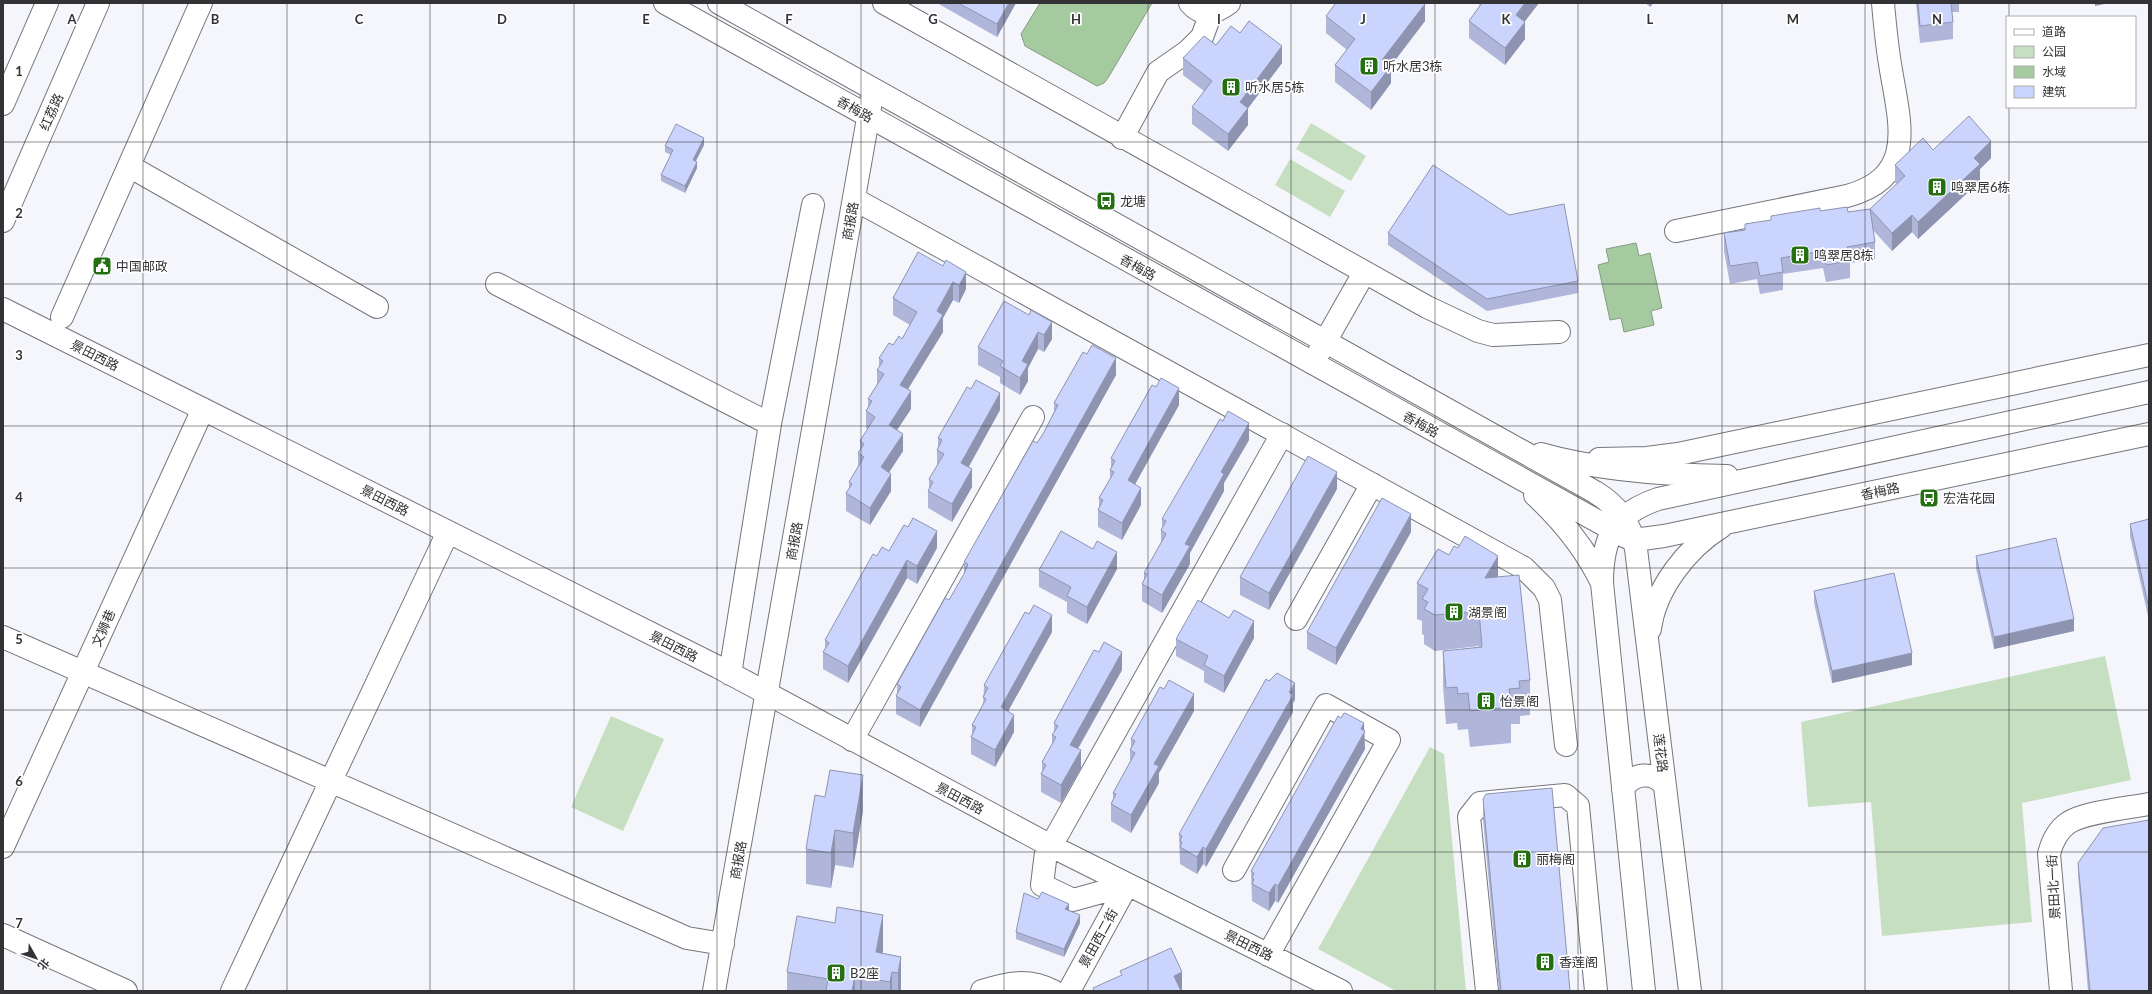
<svg xmlns="http://www.w3.org/2000/svg" width="2152" height="994" viewBox="0 0 2152 994" font-family="Lato,'Noto Sans SC',sans-serif">
<style>
.green{fill:#c6dfc1}
.water{fill:#a6caa0;stroke:#849d80}
.lines{fill:none;stroke-linecap:round;stroke-linejoin:round}
.minor-casing{stroke:#74767b;stroke-width:24}
.major-casing{stroke:#74767b;stroke-width:24}
.minor{stroke:#fff;stroke-width:22}
.major{stroke:#fff;stroke-width:22}
.wall{fill:#afb6d9}
.shaded-wall{fill:#8e94b0}
.building{fill:#cbd4fc;stroke:#8e94b0}
.grid{fill:none;stroke:#333336;stroke-width:1;stroke-opacity:0.55}
.labels{text-anchor:middle;dominant-baseline:central;stroke-width:3.5;stroke-linejoin:round;paint-order:stroke}
.poi-label{font-size:13px;fill:#333336;stroke:#fff;text-anchor:start}
.street-label{font-size:13px;fill:#333336;stroke:#fff}
.grid-label{font-size:13px;text-anchor:middle;font-weight:bold;fill:#333336;stroke:#fff;stroke-width:3.5;stroke-linejoin:round;paint-order:stroke}
</style>
<rect width="100%" height="100%" fill="#f4f6fc"/>
<!-- green -->
<path class="green" d="M1311,123L1366,156L1351,181L1296,149Z
M1290,159L1345,191L1330,217L1275,185Z
M2105,656L2131,780L2022,803L2032,922L1882,936L1871,802L1808,807L1801,722Z
M611,716L664,739L623,831L571,807Z
M1430,747L1444,754L1466,991H1396L1318,949Z"/>
<!-- water -->
<path class="water" d="M1040,3H1152L1108,78L1104,83L1097,86L1025,46L1021,34Z
M1636,243L1639,256L1650,253L1662,308L1651,311L1654,325L1624,332L1621,318L1610,320L1598,265L1609,262L1606,249Z"/>
<g class="lines">
<defs>
<path id="minor" d="M884,3L1427,307L1478,331L1493,335L1559,332
M1190,3C1202,17 1216,13 1229,3
M1122,138L1158,72L1188,51L1202,37L1211,13
M129,166L377,307
M854,199L1524,568L1544,588L1550,600L1566,745
M1676,231L1847,196C1917,177 1900,124 1891,70C1887,48 1885,26 1883,3
M497,284L770,424
M3,309L718,667L1051,846L1341,991
M62,317L201,3
M1313,363L1364,273
M1599,459L1647,458L1678,454L2149,355
M1296,619L1372,484
M3,637L687,938L723,944
M730,674L770,424L813,205
M852,740L1033,417
M1047,844L1042,885L1073,900L1127,885
M1051,846L1282,434
M3,847L203,409
M1234,870L1326,705L1389,740L1268,955
M3,935L126,991
M232,991L448,532
M714,991L873,90
M982,991C1007,983 1028,978 1053,991
M1069,991L1127,885
M1487,991L1469,817L1480,803L1565,795L1578,806L1596,991
M2061,991L2049,854C2052,842 2058,830 2068,823C2085,812 2128,808 2149,804"/>
<path id="major" d="M665,3L1626,537L1642,539L1664,536L2149,434
M719,3L1595,492C1618,506 1630,523 1636,549L1690,991
M3,104L47,3
M3,221L98,3
M1541,454C1597,470 1668,475 1727,476
M1535,495C1562,520 1586,550 1602,583
M1650,629C1655,589 1687,548 1721,527
M1623,789C1632,772 1655,771 1665,786
M1644,991L1602,583C1602,538 1614,514 1658,499L2149,392"/>
</defs>
<!-- minor casing -->
<use href="#minor" class="minor-casing"/>
<!-- major casing -->
<use href="#major" class="major-casing"/>
<!-- minor -->
<use href="#minor" class="minor"/>
<!-- major -->
<use href="#major" class="major"/>
</g>
<!-- wall -->
<path class="wall" d="M937,3H1016L997,37Z
M1477,3H1539L1524,22L1525,39L1505,65L1469,38V21L1480,5Z
M1645,3H1653L1650,7Z
M1916,3H1959V12H1952L1953,22V39L1920,43Z
M1326,16L1425,21L1391,66V83L1371,110L1335,82V65L1347,50L1326,33Z
M1240,33L1282,63L1248,108V125L1228,151L1192,124V107L1204,91L1183,75V58L1216,45Z
M704,145L696,161L697,168L685,193L661,181V175L671,155L665,152V146Z
M1933,150L1991,158L1980,169V181L1918,239L1912,232L1892,251L1873,230L1875,242V259L1850,263V278L1826,282L1823,268L1783,274V290L1760,294L1757,279L1730,284L1724,251V233L1745,230V224L1771,220V216L1820,211L1848,212L1870,209L1897,184L1895,182V165Z
M1388,233L1578,281V293L1487,311L1388,245Z
M918,252L966,289L959,303L953,300L943,318V332L908,389L911,409L897,430L903,451L889,472L891,491L870,525L846,511V493L849,490V482L858,467V453L860,450V441L868,429L866,428V411L868,407V399L877,385V370L879,367V358L893,345L902,339L910,325L893,315V298Z
M1004,301L1052,339L1044,352L1038,349L1028,368V381L1020,395L1000,383V377L978,365V347Z
M1116,375L920,727L896,714V696L897,694V684L949,600L964,574V562L1037,443L1043,434L1054,412V403Z
M971,389L1000,410L968,467L972,487L952,522L928,508V491L929,489V479L937,466V450L938,447V438Z
M1179,405L1135,484L1141,505L1122,540L1098,527V510L1099,508V498L1110,479V470L1111,468V458Z
M1249,440L1224,483V491L1190,553V564L1162,613L1142,601V584L1144,580V573L1161,543V530L1162,528V519Z
M1337,489L1269,610L1240,595V577Z
M2149,519V616H2148L2130,536V524Z
M1411,532L1336,665L1307,649V632Z
M937,548L917,584L907,578L848,683L823,669V652L825,650V640L877,556L889,551Z
M1449,555L1498,577L1530,680V715L1520,716V724H1511V743L1470,747L1468,729L1458,730L1457,723L1446,724L1443,686V651L1479,647V646L1435,651L1424,644V635L1422,634V621L1417,619V583Z
M1976,556L2074,631L1994,649L1976,568Z
M1117,569L1087,624L1067,613V602L1039,587V570Z
M1814,591L1912,665L1832,683L1814,603Z
M1052,632L1008,711L1014,732L995,767L971,754V737L972,734V725L983,706L984,685Z
M1254,638L1224,693L1204,682V671L1176,656V639Z
M1122,670L1078,749L1081,768L1061,803L1041,792V774L1042,772V762L1052,744V735L1054,733V723Z
M1295,700L1293,703V712L1206,867L1203,864L1197,874L1180,864L1179,834Z
M1194,711L1159,773V783L1131,833L1111,821V804L1113,800V793L1130,763V750L1131,748V739Z
M1364,731L1365,749L1278,903L1275,901L1269,911L1252,901L1251,871Z
M1483,799L1570,991H1499L1483,820Z
M863,811L853,868L835,865L831,888L806,884V849Z
M2078,863L2149,991H2088L2078,875Z
M1038,899L1069,911L1080,923L1064,957L1016,939V932Z
M883,951L882,953L901,957V991H787V972Z"/>
<!-- shaded-wall -->
<path class="shaded-wall" d="M1009,3H1016L997,37V24Z
M1525,3H1539L1516,33V15Z
M1650,3H1653L1650,7Z
M2095,3H2109L2095,6Z
M1425,4V21L1382,77V60Z
M1525,22V39L1505,65V48Z
M1282,46V63L1240,119V102Z
M1391,66V83L1371,110V92Z
M1248,108V125L1228,151V134Z
M704,138V145L693,166V160Z
M1991,141V158L1980,169V181L1918,239V222L1974,158Z
M697,162V168L685,193V186Z
M1912,215V232L1892,251V233Z
M966,272V289L959,303V286Z
M953,282V300L943,318V332L900,402V385L937,311Z
M1052,322V339L1044,352V335Z
M1038,332V349L1028,368V381L1020,395V378L1022,361Z
M1116,358V375L920,727V710Z
M1179,388V405L1128,497V480Z
M911,391V409L889,442V425Z
M1000,393V410L961,481V463Z
M1249,423V440L1224,483V491L1190,553V564L1162,613V595L1185,544L1221,472Z
M903,434V451L881,485V467Z
M972,469V487L952,522V504Z
M1337,472V489L1269,610V593Z
M891,474V491L870,525V508Z
M1141,488V505L1122,540V523Z
M1411,514V532L1336,665V648Z
M937,531V548L917,584V566Z
M1117,552V569L1087,624V607Z
M1498,556V592L1485,578Z
M907,560V578L848,683V666Z
M2148,604H2149V616H2148Z
M1052,615V632L1001,724V707Z
M2074,619V631L1994,649V637Z
M1254,621V638L1224,693V676Z
M1122,652V670L1070,762V745Z
M1912,653V665L1832,683V671Z
M1295,683V700L1293,703V712L1206,867V849Z
M1194,694V711L1159,773V783L1131,833V815L1154,764Z
M1014,715V732L995,767V750Z
M1364,723L1365,749L1278,903V886Z
M1081,750V768L1061,803V785Z
M863,775V811L853,868V833Z
M835,830V865L831,888V853Z
M1203,847V864L1197,874V857Z
M1275,884V901L1269,911V893Z
M1069,904V911L1065,909Z
M883,915V951L877,980L876,952Z
M1080,915V923L1064,957V949Z
M901,957V991H898V973Z
M892,972V991H890V982Z
M1182,972V991H1174V976Z
M855,976V991H852Z"/>
<!-- building -->
<path class="building" d="M958,3H1009L997,24Z
M1336,3H1424L1425,4L1382,60L1391,66L1371,92L1335,65L1355,39L1326,16Z
M1482,3H1525L1516,15L1525,22L1505,48L1469,21Z
M1918,3H1951L1953,22L1920,26Z
M1249,21L1282,46L1240,102L1248,108L1228,134L1192,107L1212,81L1183,58L1204,36L1216,45L1231,26L1240,33Z
M1969,116L1991,141L1974,158L1980,164L1918,222L1912,215L1892,233L1870,209L1905,176L1895,165L1923,138L1933,150Z
M676,124L704,138L693,160L697,162L685,186L661,175L673,150L665,146Z
M1433,165L1509,215L1564,204L1578,281L1487,299L1388,233Z
M1847,207L1848,212L1870,209L1875,242L1847,247L1850,261L1826,265L1823,251L1781,258L1783,272L1760,276L1757,262L1730,266L1724,233L1745,230V224L1771,220V216L1820,208V211Z
M918,252L943,266L946,260L966,272L959,286L953,282L937,311L943,315L900,385L911,391L889,425L903,434L881,467L891,474L870,508L846,493L852,484L849,482L864,457L858,453L864,444L860,441L875,417L866,411L872,401L868,399L884,374L877,370L883,361L879,358L889,343L893,345L899,336L902,339L917,312L893,298Z
M1004,301L1029,315L1031,310L1052,322L1044,335L1038,332L1022,361L1028,364L1020,378L1000,366L1003,361L978,347Z
M1092,345L1116,358L920,710L896,696L901,687L897,684L945,598L949,600L964,574L968,564L964,562L1033,441L1037,443L1043,434L1058,405L1054,403L1083,352L1087,354Z
M1161,378L1179,388L1128,480L1141,488L1122,523L1098,510L1103,500L1099,498L1114,472L1110,470L1115,461L1111,458L1152,385L1156,387Z
M976,380L1000,393L961,463L972,469L952,504L928,491L933,482L929,479L944,454L937,450L942,440L938,438L967,387L971,389Z
M1228,411L1249,423L1221,472L1224,474L1185,544L1190,546L1162,595L1142,584L1147,574L1144,573L1166,534L1161,530L1166,521L1162,519L1220,419L1223,421Z
M1308,456L1337,472L1269,593L1240,577Z
M1382,498L1411,514L1336,648L1307,632Z
M913,518L937,531L917,566L907,560L848,666L823,652L829,643L825,640L873,554L877,556L882,547L889,551L904,525L908,527Z
M2149,519V604H2148L2130,524Z
M1061,531L1093,549L1097,541L1117,552L1087,607L1067,596L1071,587L1039,570Z
M1465,536L1498,556L1485,578L1519,575L1530,680L1519,681L1520,688L1509,689L1511,707L1470,711L1468,693L1458,694L1457,687L1446,688L1443,651L1482,647L1479,611L1435,615L1424,609L1428,602L1422,599L1428,589L1417,583L1438,549L1449,555L1454,546L1458,548Z
M2056,538L2074,619L1994,637L1976,556Z
M1894,573L1912,653L1832,671L1814,591Z
M1198,600L1229,618L1234,610L1254,621L1224,676L1204,665L1208,656L1176,639Z
M1034,605L1052,615L1001,707L1014,715L995,750L971,737L976,727L972,725L986,699L983,697L988,688L984,685L1025,612L1029,614Z
M1104,642L1122,652L1070,745L1081,750L1061,785L1041,774L1046,765L1042,762L1056,737L1052,735L1058,726L1054,723L1094,650L1099,652Z
M1277,673L1295,683L1289,692L1293,695L1206,849L1203,847L1197,857L1180,847L1182,842L1180,841L1182,836L1179,834L1266,679L1269,681Z
M1169,680L1194,694L1154,764L1159,766L1131,815L1111,804L1116,794L1113,793L1135,753L1130,750L1135,741L1131,739L1160,687L1164,689Z
M1344,713L1347,714L1364,723L1361,729L1365,731L1278,886L1275,884L1269,893L1252,884L1254,879L1252,878L1254,873L1251,871L1338,716L1341,718Z
M830,770L863,775L853,833L835,830L831,853L806,849L815,795L825,797Z
M1552,788L1570,991H1501L1483,799L1486,794Z
M2149,820V991H2090L2078,863L2103,828Z
M1042,892L1069,904L1065,909L1080,915L1064,949L1016,932L1024,893L1038,899Z
M837,907L883,915L876,952L901,957L898,973L892,972L890,982L855,976L852,991H826L828,979L787,972L797,916L835,923Z
M1171,948L1182,972L1174,976L1181,991H1094L1093,988L1122,975L1120,971Z"/>
<!-- grid -->
<path class="grid" d="M143,3V991M287,3V991M430,3V991M574,3V991M717,3V991M861,3V991M1004,3V991M1148,3V991M1291,3V991M1435,3V991M1578,3V991M1722,3V991M1865,3V991M2009,3V17M2009,107V991M3,142H2149M3,284H2149M3,426H2149M3,568H2149M3,710H2149M3,852H2149"/>
<!-- icons -->
<defs>
<symbol id="building-square" viewBox="-11 -11 22 22"><rect x="-9" y="-9" width="18" height="18" rx="4" fill="#236f12" stroke="#fff"/><path d="M-4-6H4V6H1V3H-1V6H-4ZM-2.5-4.3h1.7v1.8h-1.7ZM.8-4.3h1.7v1.8H.8ZM-2.5-1h1.7V.8h-1.7ZM.8-1h1.7V.8H.8Z" fill="#fff"/></symbol>
<symbol id="bus-square" viewBox="-11 -11 22 22"><rect x="-9" y="-9" width="18" height="18" rx="4" fill="#236f12" stroke="#fff"/><path d="M-5-6H5V4H4V6H2V4H-2V6H-4V4H-5ZM-3.5-4V0h7V-4ZM-3.5 1.2v1.5H-2V1.2ZM2 1.2v1.5H3.5V1.2Z" fill="#fff"/></symbol>
<symbol id="civic-square" viewBox="-11 -11 22 22"><rect x="-9" y="-9" width="18" height="18" rx="4" fill="#236f12" stroke="#fff"/><path d="M-.6-6.5H3V-4.5H.6V-3L4-1V1h2V6H-6V1h2V-1L-.6-3ZM-1.2 2.5V6h2.4V2.5Z" fill="#fff"/></symbol>
</defs>
<g fill-rule="evenodd">
<use href="#building-square" x="1358" y="55" width="22" height="22"/>
<use href="#building-square" x="1220" y="76" width="22" height="22"/>
<use href="#building-square" x="1926" y="176" width="22" height="22"/>
<use href="#bus-square" x="1095" y="190" width="22" height="22"/>
<use href="#building-square" x="1789" y="244" width="22" height="22"/>
<use href="#civic-square" x="91" y="255" width="22" height="22"/>
<use href="#bus-square" x="1918" y="487" width="22" height="22"/>
<use href="#building-square" x="1443" y="601" width="22" height="22"/>
<use href="#building-square" x="1475" y="690" width="22" height="22"/>
<use href="#building-square" x="1511" y="848" width="22" height="22"/>
<use href="#building-square" x="1534" y="951" width="22" height="22"/>
<use href="#building-square" x="825" y="962" width="22" height="22"/>
</g>
<g class="labels">
<!-- poi labels -->
<g class="poi-label">
<text x="1383" y="66">听水居3栋</text>
<text x="1245" y="87">听水居5栋</text>
<text x="1951" y="187">鸣翠居6栋</text>
<text x="1120" y="201">龙塘</text>
<text x="1814" y="255">鸣翠居8栋</text>
<text x="116" y="266">中国邮政</text>
<text x="1943" y="498">宏浩花园</text>
<text x="1468" y="612">湖景阁</text>
<text x="1500" y="701">怡景阁</text>
<text x="1536" y="859">丽梅阁</text>
<text x="1559" y="962">香莲阁</text>
<text x="850" y="973">B2座</text>
</g>
<!-- street labels -->
<g class="street-label">
<text transform="translate(855 109) rotate(29)">香梅路</text>
<text transform="translate(51 112) rotate(-66)">红荔路</text>
<text transform="translate(850 221) rotate(-80)">商报路</text>
<text transform="translate(1138 267) rotate(29)">香梅路</text>
<text transform="translate(95 355) rotate(27)">景田西路</text>
<text transform="translate(1421 424) rotate(29)">香梅路</text>
<text transform="translate(1880 491) rotate(-12)">香梅路</text>
<text transform="translate(385 500) rotate(27)">景田西路</text>
<text transform="translate(794 541) rotate(-80)">商报路</text>
<text transform="translate(103 628) rotate(-66)">文狮巷</text>
<text transform="translate(674 646) rotate(27)">景田西路</text>
<text transform="translate(1661 753) rotate(83)">莲花路</text>
<text transform="translate(960 798) rotate(28)">景田西路</text>
<text transform="translate(738 860) rotate(-80)">商报路</text>
<text transform="translate(2053 887) rotate(-93)">景田北一街</text>
<text transform="translate(1098 938) rotate(-61)">景田西二街</text>
<text transform="translate(1249 945) rotate(26)">景田西路</text>
</g>
</g>
<g class="grid-label">
<text x="72" y="24">A</text>
<text x="215" y="24">B</text>
<text x="359" y="24">C</text>
<text x="502" y="24">D</text>
<text x="646" y="24">E</text>
<text x="789" y="24">F</text>
<text x="933" y="24">G</text>
<text x="1076" y="24">H</text>
<text x="1219" y="24">I</text>
<text x="1363" y="24">J</text>
<text x="1506" y="24">K</text>
<text x="1650" y="24">L</text>
<text x="1793" y="24">M</text>
<text x="1937" y="24">N</text>
<text x="19" y="76">1</text>
<text x="19" y="218">2</text>
<text x="19" y="360">3</text>
<text x="19" y="502">4</text>
<text x="19" y="644">5</text>
<text x="19" y="786">6</text>
<text x="19" y="928">7</text>
</g>
<!-- border -->
<rect width="2152" height="994" fill="none" stroke="#333336" stroke-width="8"/>
<!-- legend -->
<rect x="2006" y="16" width="130" height="92" fill="#ffffff" stroke="#adadaf"/>
<rect x="2014" y="29" width="20" height="6" fill="#ffffff" stroke="#adadaf"/>
<text x="2042" y="36" font-size="12" fill="#333336">道路</text>
<rect x="2014" y="46" width="20" height="12" fill="#c6dfc1" stroke="#adadaf"/>
<text x="2042" y="56" font-size="12" fill="#333336">公园</text>
<rect x="2014" y="66" width="20" height="12" fill="#a6caa0" stroke="#adadaf"/>
<text x="2042" y="76" font-size="12" fill="#333336">水域</text>
<rect x="2014" y="86" width="20" height="12" fill="#cbd4fc" stroke="#adadaf"/>
<text x="2042" y="96" font-size="12" fill="#333336">建筑</text>
<!-- north arrow -->
<g transform="translate(36 958) rotate(129)" stroke="#ffffff" stroke-width="3" paint-order="stroke">
<path d="M0-3L7 15L0 10L-7 15Z" fill="#333336"/>
<text y="-6" font-size="11" font-weight="bold" text-anchor="middle" fill="#333336">北</text>
</g>
</svg>
